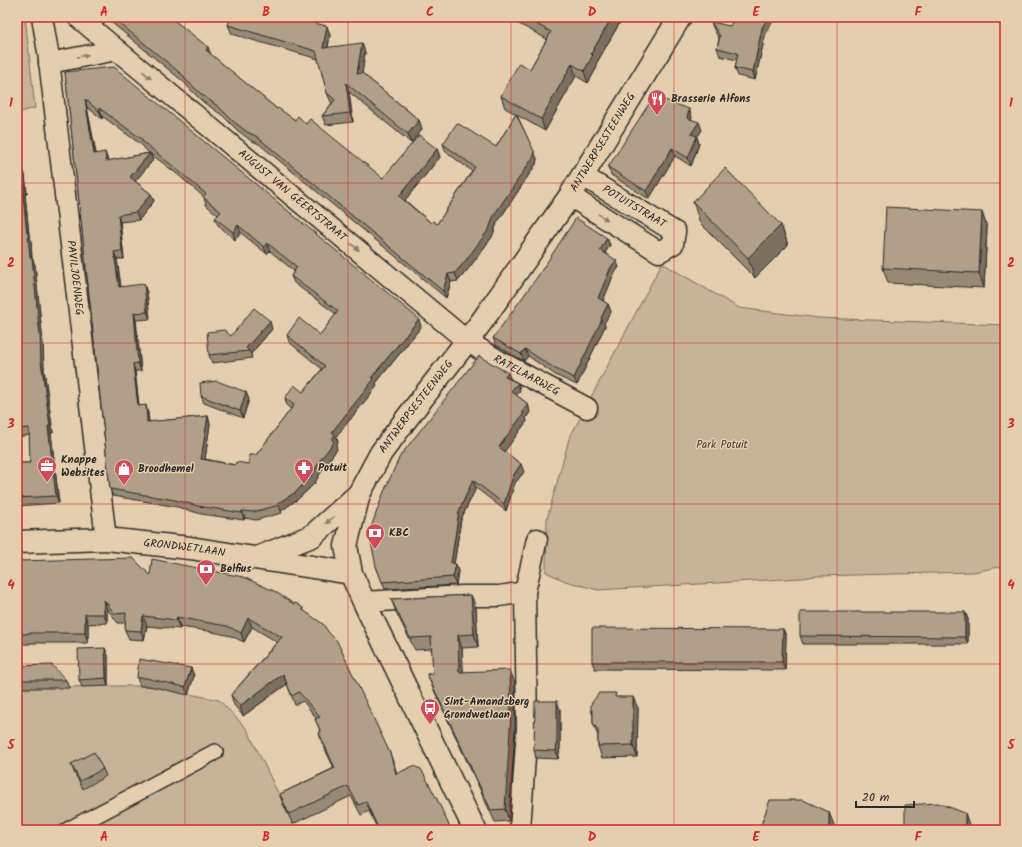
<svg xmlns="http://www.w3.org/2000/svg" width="1022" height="847" viewBox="0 0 1022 847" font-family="Kalam,sans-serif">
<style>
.green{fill:#c6b398;stroke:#786f62}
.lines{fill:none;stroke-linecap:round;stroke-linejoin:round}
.pedestrian-casing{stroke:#2b2b2b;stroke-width:18}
.minor-casing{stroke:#2b2b2b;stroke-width:23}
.tertiary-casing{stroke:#2b2b2b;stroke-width:25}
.secondary-casing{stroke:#2b2b2b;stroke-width:25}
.pedestrian{stroke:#e4cead;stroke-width:15}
.minor{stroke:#e4cead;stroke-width:20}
.tertiary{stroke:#e4cead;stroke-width:22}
.secondary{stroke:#e4cead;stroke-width:22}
.wall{fill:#978a76;stroke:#2b2b2b;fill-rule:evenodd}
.shaded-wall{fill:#7b7060;stroke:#2b2b2b}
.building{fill:#b0a089;stroke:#2b2b2b;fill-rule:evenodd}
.oneway{fill:#887c6c}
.grid{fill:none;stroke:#d62828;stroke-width:1;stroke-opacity:0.55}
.labels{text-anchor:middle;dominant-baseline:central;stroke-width:3;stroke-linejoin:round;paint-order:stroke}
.poi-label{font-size:11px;font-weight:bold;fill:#2b2b2b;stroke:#e4cead;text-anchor:start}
.street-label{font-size:11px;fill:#2b2b2b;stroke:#e4cead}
.park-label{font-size:11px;fill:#423f3b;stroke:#e4cead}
.neatline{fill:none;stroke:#d62828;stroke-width:1.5}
.grid-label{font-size:13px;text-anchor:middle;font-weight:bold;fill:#d62828}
</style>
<rect width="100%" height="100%" fill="#e4cead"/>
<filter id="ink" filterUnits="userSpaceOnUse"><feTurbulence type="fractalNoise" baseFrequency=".025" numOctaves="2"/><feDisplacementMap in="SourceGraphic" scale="8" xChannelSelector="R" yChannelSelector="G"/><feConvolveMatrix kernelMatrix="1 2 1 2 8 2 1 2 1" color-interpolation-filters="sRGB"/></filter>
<g filter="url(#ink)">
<!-- green -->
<path class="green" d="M17,17H25L35,108L17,113Z
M662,263L739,308L819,318L1005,325V566L973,572L816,576L802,578L598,590L565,581L546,572L547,519L569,439Z
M108,686H149L219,700L247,729L296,830H17V688Z"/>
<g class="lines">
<defs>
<path id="pedestrian" d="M68,830L215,752"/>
<g id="minor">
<path id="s1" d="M42,17L48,52L106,539"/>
<path id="s2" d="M78,17L117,50L467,341L499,361L587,408"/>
<path d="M49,63L117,50"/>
<path d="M570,196L659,252L673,244L675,232L583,176"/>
<path d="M364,602L463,596H499L525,592"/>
<path d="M520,830L527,728L525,592L537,539"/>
</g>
<g id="tertiary">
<path id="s3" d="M17,542L106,539L190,548L351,573"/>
<path d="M257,558L312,536L359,494"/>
</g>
<g id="secondary">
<path id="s4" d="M475,830L364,602L351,573L346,546L359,494L381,453L407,418L480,324L570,196L680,17"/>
</g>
</defs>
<!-- pedestrian casing -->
<use href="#pedestrian" class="pedestrian-casing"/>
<!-- minor casing -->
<use href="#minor" class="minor-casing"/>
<!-- tertiary casing -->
<use href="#tertiary" class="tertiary-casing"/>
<!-- secondary casing -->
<use href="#secondary" class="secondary-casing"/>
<!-- pedestrian -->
<use href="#pedestrian" class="pedestrian"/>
<!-- minor -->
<use href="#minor" class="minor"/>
<!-- tertiary -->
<use href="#tertiary" class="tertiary"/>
<!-- secondary -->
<use href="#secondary" class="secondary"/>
</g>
<!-- wall -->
<path class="wall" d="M105,17H170L210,54L277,109L295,120L306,124L383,178L437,149L440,157L405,200L431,223L437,224L472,171L446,152L443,144L496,147L516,114L505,108L501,96L530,69L547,39L506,17H623L596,64L597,67L588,83L576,76L545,131L517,115L537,159L536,164L497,223L492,237L469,268L458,281L451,282L446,298L259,144L250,140L237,130L222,115L203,102L187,86L186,84Z
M711,22L765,36L755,80L738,76L735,68L737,60L720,56L717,48L719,38L714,30Z
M228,25L330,35L328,48L365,52L362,73L419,120L422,129L411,143L349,92L353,122L326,125L322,116L332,103L331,102L327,93L318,59L232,34Z
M65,72L421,327L376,383L377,386L336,437L338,442L336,446L337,449L324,467L314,484L298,499L281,511L282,513L256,520L245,518L244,520L201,514L178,507L113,496L110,489ZM87,107L102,119V116L143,146L145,149L149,153L108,161V160L96,153ZM151,154L177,174L204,197L206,205L218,215L215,218L218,225L235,240L241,233L267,254L270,251L294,271L291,276L294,283L336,314L320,335H287L289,342L322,369L303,392L285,398L287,406L291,409L256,455L249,464L235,465L205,459L210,424L208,416L149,422L148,413L139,406L135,371H141L136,320L150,319L147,292L121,287L117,259H124L120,222L139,220L154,201L151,194L135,181L153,160Z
M689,109L692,117L691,119L702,130L697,137L699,144L691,166L675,156L649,199L611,175L608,167Z
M17,129L19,134L22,168L25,175L27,194H25L29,235L31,240L32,258L35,265L43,344L44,369L53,433H51L59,503L17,506V463H30V435L17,437Z
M693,202L781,225L788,245L755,278L700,223Z
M987,227L984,288L888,283L883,268Z
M607,238L610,245L605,253L619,267L614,274L603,301L608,304L611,312L604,323L605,326L577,385L557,376L528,356L524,361L496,345L493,338Z
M272,329L251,354L252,358L212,363L209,355L231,336Z
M510,379L518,383L520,390L516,395L528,404L530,412L526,418L527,421L504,451L524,472L515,483L506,511L476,488L461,519L454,564L458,571L456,585L385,589L376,566Z
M201,396L249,399L243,418L204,403Z
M17,561L150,575L294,604L303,608L304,611L390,753L397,773L451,830H378L369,811L361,815L351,796L293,824L283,804L280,794L334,768L322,743L319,733H321L315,719H317L303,701L295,705L287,684L243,716L234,705L231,695L277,642L252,627L244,642L231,636L208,631L180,627V629L147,626L144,640L129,639L125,630L126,623H118L107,609V623L88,624V643H30V644H17Z
M471,595L476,608L478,647L462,648L463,672L515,683V728L509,821L495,822L432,686L427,674H433L432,649L415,650L396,612L391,599Z
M965,612L968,619V644H803L800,636Z
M783,629L786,636L785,670L595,669L592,662Z
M105,648L108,656V686L82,687L79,680Z
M17,666L66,680L69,688H17Z
M191,668L194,676L188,695L149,686H140L137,678Z
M618,697L638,708L637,757L602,758L598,746V736L593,723V716L591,709Z
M560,709V748L558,759L536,758L534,750Z
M71,764L103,769L106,776L83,789L74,772Z"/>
<!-- shaded-wall -->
<path class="shaded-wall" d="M612,17H623L596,64L597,67L588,83L584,71L591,54Z
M768,17H775L765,36L755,80L753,72L762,28Z
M327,26L330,35L326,57L323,48Z
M362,43L365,52L361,83L357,74Z
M208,47L211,55L206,50Z
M572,64L576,76L545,131L541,119Z
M346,83L349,92L353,122L350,113Z
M85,99L87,107L97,161L94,154Z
M99,108L102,116V119L100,112Z
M689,109L692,117L689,125L687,118Z
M419,120L422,129L411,143L408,134Z
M699,122L702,130L697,137L699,144L691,166L688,158L691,134Z
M17,129L19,134L23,175L20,168L17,135Z
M672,148L675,156L649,199L646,191Z
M437,149L440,157L402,204L399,196Z
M534,151L537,159L536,164L497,223L492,237L469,268L458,281L455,273L494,215Z
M105,152L108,160L109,169L106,161Z
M150,153L153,160L133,184L130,177Z
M22,168L25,175L27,194L24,187Z
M22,187L25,194L29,235L31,240L32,266L30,258Z
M151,194L154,201L139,220L136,212Z
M982,212L987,227L984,288L979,273Z
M118,215L120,222L124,259L122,251Z
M238,225L241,233L235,240L233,232Z
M781,225L788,245L755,278L748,258Z
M607,238L610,245L602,257L600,250Z
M267,243L270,251L267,254L264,247Z
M114,252L117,259L122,295L119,287Z
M32,258L35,265L43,344L44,369L53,433L50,426L41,361Z
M616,260L619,267L614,274L601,305L598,298L611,267Z
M448,274L451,282L446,298L443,291Z
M144,284L147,292L150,319L147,312Z
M608,304L611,312L604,323L605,326L577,385L574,378L601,318Z
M134,313L136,320L141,371L138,363Z
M419,319L421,327L376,383L377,386L336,437L338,442L336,446L337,449L324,467L314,484L298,499L281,511L278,503L332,440V432L372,377Z
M270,321L272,329L251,354L249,351L246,348Z
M525,349L528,356L524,361L521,354Z
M133,364L135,371L140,414L138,406Z
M508,373L511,380L505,377Z
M518,383L520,390L514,399L511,391Z
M246,392L249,399L243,418L240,411Z
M528,404L530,412L526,418L527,421L502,455L499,447Z
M146,405L148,413L150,430L147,422Z
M208,416L210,424L204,466L201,459Z
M48,426L51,433L59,503L56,496Z
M521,464L524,472L515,483L506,511L504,504L513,476Z
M473,480L476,488L461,519L453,571L451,563L459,511Z
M242,511L245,518L244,520L242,513Z
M456,564L458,571L456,585L453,577Z
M471,595L476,608L478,647L474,634Z
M104,600L107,609V623L104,614Z
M965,612L968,619V644L965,637Z
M85,614L88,624V643L85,633Z
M143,616L147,626L144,640L141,631Z
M177,617L180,627V629L176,620Z
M248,618L252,627L244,642L241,633Z
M783,629L786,636L785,670L782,662Z
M458,635L462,648L464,685L459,672Z
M105,648L108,656V686L106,678Z
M191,668L194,676L188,695L185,687Z
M510,670L515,683V728L509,821L505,809Z
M283,674L287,684L243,716L240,706Z
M633,697L638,708L637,757L633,745Z
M557,701L560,709V748L558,759L556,751Z
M829,812L836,830H829Z
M965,813L971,830H965Z"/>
<!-- building -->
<path class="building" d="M112,17H170L208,47L206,50L277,109L278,108L295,120L298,116L306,124L310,119L383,178L419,135L437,149L399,196L431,223L433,221L437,224L475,167L443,144L457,123L496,147L516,114L534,151V156L494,215L489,229L466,260L455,273L448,274L443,291L256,136L247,132L234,122L219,107L201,94L184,78L185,77Z
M231,17H289L327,26L323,48L362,43L357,74L362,73L419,120L408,134L346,83L350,113L322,116L335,100L327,93L316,51L228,25Z
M524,17H612L591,54L593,55L584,71L572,64L541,119L501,96L519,63L530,69L551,32Z
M735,17H768L762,28L753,72L735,68L738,53L717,48L720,36L711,22L730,26Z
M114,67L419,319L372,377L374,379L332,432L335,434L332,440L334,442L321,459L311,476L296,492L278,503L279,505L253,512L242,511V513L198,506L175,500L110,489L65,72ZM85,99L100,112L99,108L143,140L142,141L174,167L206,194L203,197L221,212L215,218L233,232L238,225L264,247L267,243L297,267L291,276L338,311L320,335L299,318L287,335L325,366L303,392L294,385L285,398L294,405L256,455H249V464L236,462L235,465L201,459L208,416L147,422L146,405L138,406L133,364L138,363L134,313L147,312L144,284L119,287L114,252L122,251L118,215L136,212L151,194L130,177L150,153L106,161L105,152L94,154Z
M654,96L689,109L687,118L699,122L691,134L697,136L688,158L672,148L646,191L608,167Z
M17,135L20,168H22L24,187H22L27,233H28L30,258H32L40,336L41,361L50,426H48L56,496L17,498V463H30L29,428L17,429Z
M725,168L781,225L748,258L693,202Z
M886,207L982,212L979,273L883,268Z
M576,218L607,238L600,250L616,260L611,267L598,298L608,304L601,318L602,319L574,378L554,368L525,349L521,354L493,338L538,276Z
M254,308L270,321L246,348L249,351L209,355L207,332L224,330L231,336Z
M479,356L508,373L505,377L518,383L511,391L528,404L522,412L524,413L499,447L521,464L513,476L504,504L473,480L459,511L451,563L456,564L453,577L382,582L376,566L369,533L383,494L400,456Z
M217,381L246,392L240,411L201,396L200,383Z
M133,558L150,575L152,559L243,577L274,591L294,604L296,603L303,608V610L323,624L329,633L337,641L390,753L396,774L413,766L421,769L438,801L451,830H379L366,802L358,805L348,786L289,814L280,794L335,768L319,733L321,732L315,719L320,717L299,692L292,696L283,674L240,706L231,695L282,637L248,618L241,633L227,626L204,622L177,617L176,620L143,616L141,631L125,630L126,613L115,614L104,600V614H85V633H27V634H17V561Z
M471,595L474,634L458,635L459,672L510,670L511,715L505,809L491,810L427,674H433L431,637L410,638L391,599Z
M800,612H965V637L800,636Z
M592,628L783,629L782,662H592Z
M105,648L106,678L79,680L78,649Z
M139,659L191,668L185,687L146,678H137Z
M52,665L66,680H17V666Z
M599,693H616L615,697H633V745L598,746V730L593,723V712L591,709V704Z
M535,701H557V740L556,751L534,750Z
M94,752L103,769L80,781L71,764Z
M770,800H803L829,812V830H761V825Z
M938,803L965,813V830H905V805Z"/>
<!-- one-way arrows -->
<defs><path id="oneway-solid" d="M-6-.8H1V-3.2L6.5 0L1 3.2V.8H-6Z"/></defs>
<g class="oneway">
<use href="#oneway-solid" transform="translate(83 56) rotate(-10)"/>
<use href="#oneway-solid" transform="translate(147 75) rotate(40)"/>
<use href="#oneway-solid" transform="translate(603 217) rotate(32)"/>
<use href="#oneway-solid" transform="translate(355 247) rotate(40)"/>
<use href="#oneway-solid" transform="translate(330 520) rotate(139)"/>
</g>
</g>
<!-- grid -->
<path class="grid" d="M185,17V830M348,17V830M511,17V830M674,17V830M837,17V830M17,183H1005M17,343H1005M17,504H1005M17,664H1005"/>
<!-- icons -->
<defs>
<symbol id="restaurant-pin" viewBox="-11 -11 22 30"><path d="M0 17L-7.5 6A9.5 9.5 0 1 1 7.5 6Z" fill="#d1495b" stroke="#e4cead"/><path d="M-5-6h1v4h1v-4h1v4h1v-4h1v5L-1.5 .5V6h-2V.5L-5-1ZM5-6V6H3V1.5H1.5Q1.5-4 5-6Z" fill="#fff"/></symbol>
<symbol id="office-pin" viewBox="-11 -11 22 30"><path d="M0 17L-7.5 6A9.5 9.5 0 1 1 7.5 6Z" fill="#d1495b" stroke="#e4cead"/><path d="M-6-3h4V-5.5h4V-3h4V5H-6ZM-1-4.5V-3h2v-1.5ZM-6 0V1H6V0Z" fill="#fff"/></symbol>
<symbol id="pharmacy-pin" viewBox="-11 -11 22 30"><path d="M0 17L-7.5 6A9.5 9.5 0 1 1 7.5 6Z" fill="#d1495b" stroke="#e4cead"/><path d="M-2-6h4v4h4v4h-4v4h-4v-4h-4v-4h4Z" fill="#fff"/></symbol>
<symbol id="shop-pin" viewBox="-11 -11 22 30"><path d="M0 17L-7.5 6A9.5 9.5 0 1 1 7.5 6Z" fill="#d1495b" stroke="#e4cead"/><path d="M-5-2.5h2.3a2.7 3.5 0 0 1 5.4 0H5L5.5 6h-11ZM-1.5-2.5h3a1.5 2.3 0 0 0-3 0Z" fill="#fff"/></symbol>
<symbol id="bank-pin" viewBox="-11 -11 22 30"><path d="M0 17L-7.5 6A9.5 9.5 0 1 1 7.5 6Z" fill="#d1495b" stroke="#e4cead"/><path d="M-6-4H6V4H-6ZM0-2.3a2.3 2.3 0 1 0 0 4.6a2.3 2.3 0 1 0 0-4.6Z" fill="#fff"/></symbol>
<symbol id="bus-pin" viewBox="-11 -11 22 30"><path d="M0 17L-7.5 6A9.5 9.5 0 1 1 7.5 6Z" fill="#d1495b" stroke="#e4cead"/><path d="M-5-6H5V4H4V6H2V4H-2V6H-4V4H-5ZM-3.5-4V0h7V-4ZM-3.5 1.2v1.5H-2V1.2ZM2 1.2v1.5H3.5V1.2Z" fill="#fff"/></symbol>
</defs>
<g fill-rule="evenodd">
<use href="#restaurant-pin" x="646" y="88" width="22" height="30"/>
<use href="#office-pin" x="36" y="455" width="22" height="30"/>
<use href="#pharmacy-pin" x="293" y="457" width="22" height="30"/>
<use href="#shop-pin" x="113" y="458" width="22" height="30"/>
<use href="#bank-pin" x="364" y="522" width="22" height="30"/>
<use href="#bank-pin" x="195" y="558" width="22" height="30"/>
<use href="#bus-pin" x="419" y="697" width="22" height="30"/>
</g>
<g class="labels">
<!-- poi labels -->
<g class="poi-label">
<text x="671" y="99">Brasserie Alfons</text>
<text x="61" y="460">Knappe<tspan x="61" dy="13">Websites</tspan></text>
<text x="318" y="468">Potuit</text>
<text x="138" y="469">Broodhemel</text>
<text x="389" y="533">KBC</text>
<text x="220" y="569">Belfius</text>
<text x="444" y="702">Sint-Amandsberg<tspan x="444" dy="13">Grondwetlaan</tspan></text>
</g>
<!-- street labels -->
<g class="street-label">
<text stroke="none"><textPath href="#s4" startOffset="795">ANTWERPSESTEENWEG</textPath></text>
<text stroke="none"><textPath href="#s2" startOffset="279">AUGUST VAN GEERTSTRAAT</textPath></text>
<text transform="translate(634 207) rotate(31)">POTUITSTRAAT</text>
<text stroke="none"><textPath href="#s1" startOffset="263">PAVILJOENWEG</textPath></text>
<text stroke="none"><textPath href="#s2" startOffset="575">RATELAARWEG</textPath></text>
<text stroke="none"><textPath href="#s4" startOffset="471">ANTWERPSESTEENWEG</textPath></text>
<text stroke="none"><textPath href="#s3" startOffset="168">GRONDWETLAAN</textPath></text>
</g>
<!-- park labels -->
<g class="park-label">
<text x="722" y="445">Park Potuit</text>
</g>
</g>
<!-- margin -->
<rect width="1022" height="847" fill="none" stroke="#e4cead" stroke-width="44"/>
<!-- scale -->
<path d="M856 801v6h58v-6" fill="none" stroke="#2b2b2b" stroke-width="2"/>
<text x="862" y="801" font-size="12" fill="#2b2b2b" stroke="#e4cead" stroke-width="3" paint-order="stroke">20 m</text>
<rect x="22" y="22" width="978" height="803" class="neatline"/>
<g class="grid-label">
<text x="104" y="16">A</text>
<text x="266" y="16">B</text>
<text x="430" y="16">C</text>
<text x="592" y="16">D</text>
<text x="756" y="16">E</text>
<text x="918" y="16">F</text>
<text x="11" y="107">1</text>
<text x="1011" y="107">1</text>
<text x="11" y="267">2</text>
<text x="1011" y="267">2</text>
<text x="11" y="428">3</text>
<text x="1011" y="428">3</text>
<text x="11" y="589">4</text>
<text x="1011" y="589">4</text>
<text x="11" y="749">5</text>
<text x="1011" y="749">5</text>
<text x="104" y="841">A</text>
<text x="266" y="841">B</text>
<text x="430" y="841">C</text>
<text x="592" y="841">D</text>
<text x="756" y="841">E</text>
<text x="918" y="841">F</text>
</g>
</svg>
